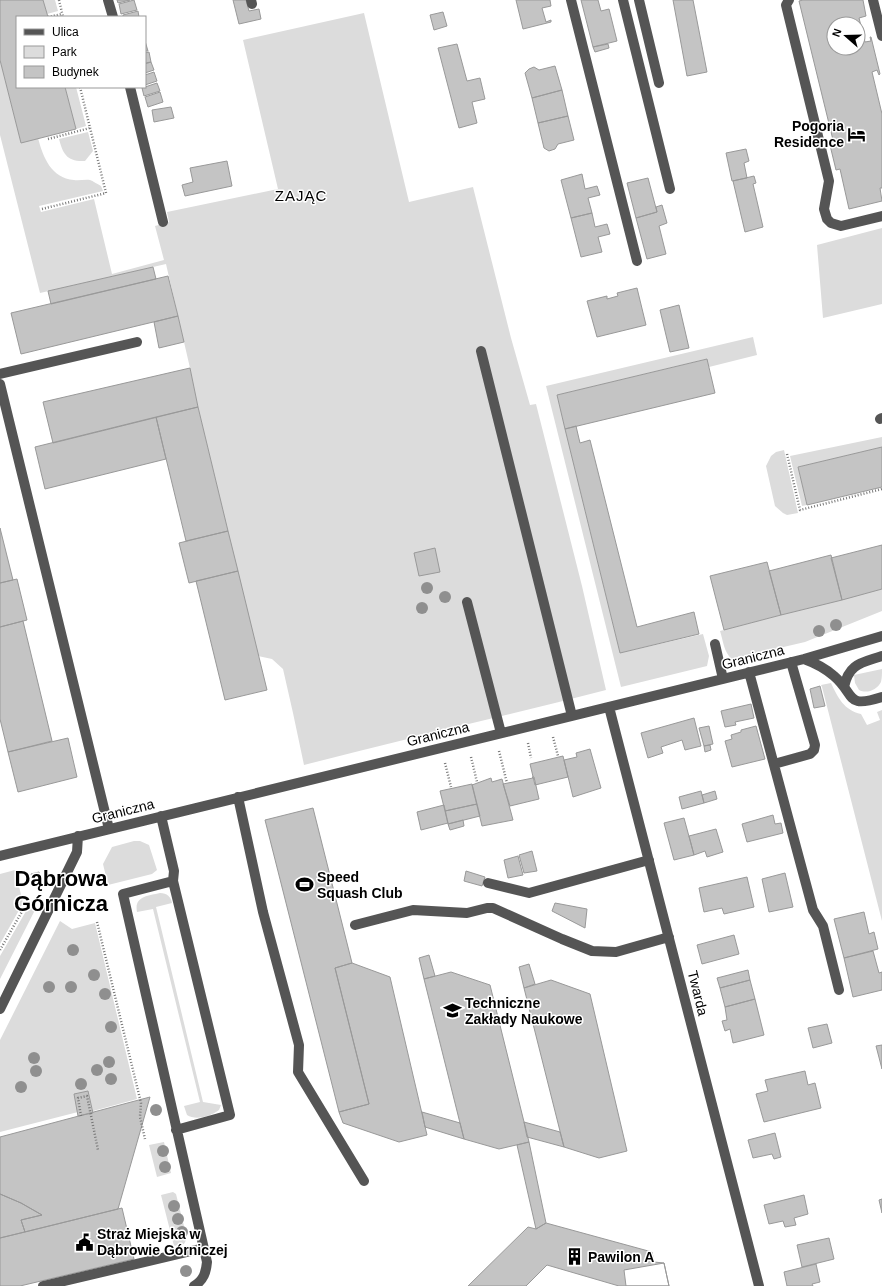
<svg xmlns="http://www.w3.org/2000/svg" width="882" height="1286" viewBox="0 0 882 1286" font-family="Helvetica,sans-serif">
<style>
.green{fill:#dcdcdc}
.building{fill:#c4c4c4;stroke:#999;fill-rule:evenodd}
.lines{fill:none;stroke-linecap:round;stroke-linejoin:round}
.path{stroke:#777;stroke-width:2.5;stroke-dasharray:1 2;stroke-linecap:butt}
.minor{stroke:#555;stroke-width:10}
.tree{fill:#8f8f8f}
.labels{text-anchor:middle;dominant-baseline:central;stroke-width:3;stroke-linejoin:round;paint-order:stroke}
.poi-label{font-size:14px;font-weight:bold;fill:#000;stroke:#fff;text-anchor:start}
.street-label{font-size:14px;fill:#000;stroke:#fff}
.neighbourhood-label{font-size:15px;letter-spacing:1px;fill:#000;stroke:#fff}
.town-label{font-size:22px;font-weight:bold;fill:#000;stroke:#fff}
</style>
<rect width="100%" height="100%" fill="#fff"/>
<!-- green -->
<path class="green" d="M43,0H55L58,11L47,14Z
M364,13L409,202L473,187L511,338L530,405L536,404L582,586L606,690C505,716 404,739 304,765L293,713L283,669L272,659L258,656L198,407L190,368L166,264L40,293L0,135V60L21,143L38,138C43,157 51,178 74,180C79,181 85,179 90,180C93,181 97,184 101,186L103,191L39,206L41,212L94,199L112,274L164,260L155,226L169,222L167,212L278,189L243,40Z
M65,87H76L86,126L76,129Z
M88,132L93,151L85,161C67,162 63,154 59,139Z
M882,228V304L823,318L817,245Z
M753,337L757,355L709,367L706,359L557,395L620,653L703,634L709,656L707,666L621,687L546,386Z
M882,437V447L798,467L807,505L802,506L790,456Z
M784,450L798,513L787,515L783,513L775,506L766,466L771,456L776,452Z
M882,589V611L805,642L732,659C724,653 723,640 720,631Z
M882,669C882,673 882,678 881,682C877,690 867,694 859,690L855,683L854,675Z
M831,683C838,698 844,710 861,714L867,725L880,720L877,712L882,710V921L822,687L821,685Z
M134,841H140L149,845L157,870L152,874L108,885L103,864L112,847Z
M15,870L23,903L0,944V874Z
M160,893C167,893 171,897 172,903L156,907L203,1102L221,1105L219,1110C211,1116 196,1121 187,1115L184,1106L200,1102L153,909L137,912C134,896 148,896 160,893Z
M29,906L35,910L0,979V956Z
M60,921L72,929L95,923L137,1099L93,1111L88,1092L78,1112L0,1132V1040Z
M164,1142L171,1173L157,1177L149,1145Z
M173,1192L176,1194L187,1238L184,1244L174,1246L161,1195Z"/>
<!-- building -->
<path class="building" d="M0,0H43L48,17H17V87H65L76,129L21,143L0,60Z
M117,0H130L118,3Z
M134,0L137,10L121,14L119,4Z
M233,0H246L249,11L259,9L261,19L239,24Z
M516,0H550L551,6L542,8L546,22L551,20V22L523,29Z
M581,0H598L601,11L609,9L617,41L593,47Z
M673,0H693L707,72L687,76Z
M803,0H863L866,16L859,18L865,42L871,41L870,37H871L880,74L879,75L877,70L872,72L882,114V188H880L882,201L849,209L840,169L836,170L829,141L833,140L799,1ZM834,24H858V48H834Z
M138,11L139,17H123V15Z
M443,12L447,26L434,30L430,15Z
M145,41L148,51H145Z
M457,44L467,81L480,78L485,99L472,102L477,123L459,128L438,48Z
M608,44L609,48L595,52L593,47Z
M149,52L151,62L145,63V53Z
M151,62L154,70L145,73V64Z
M555,66L562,90L532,98L525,73L529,69L534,67L539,70Z
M154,72L157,81L145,85V75Z
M157,83L160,91L144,96L142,88Z
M562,90L568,116L538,123L532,98Z
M160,92L163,102L148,107L145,97Z
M171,107L174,118L154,122L152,110Z
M568,116L574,140L558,144L555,149L549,151L544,148L538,123Z
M746,149L749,161L744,163L747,178L732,181L726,153Z
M227,161L232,186L185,196L182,185L193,182L190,168Z
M582,174L585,189L597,186L600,195L588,198L592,213L571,218L561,180Z
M754,176L756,183L753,184L763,227L745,232L733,181Z
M648,178L657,212L636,218L627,183Z
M662,205L667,223L659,226L666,254L647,259L636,218L657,212L656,207Z
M592,213L595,227L607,224L610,234L598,237L602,252L581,257L571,218Z
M153,267L156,279L51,304L48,291Z
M168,276L178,316L21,354L11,313Z
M637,288L646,325L597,337L587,301L607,296V299L618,296L617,293Z
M679,305L689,348L670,352L660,310Z
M178,316L184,342L159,348L154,322Z
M707,359L715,393L565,429L557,395Z
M190,368L198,407L53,443L43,402Z
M198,407L228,531L186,541L156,417Z
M156,417L166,459L45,489L35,447Z
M576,426L580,443L590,440L637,627L694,612L699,634L620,653L565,429Z
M882,447V487L807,505L798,467Z
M0,528L13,580L0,583Z
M228,531L238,571L189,583L179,543Z
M882,545V589L842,600L831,558Z
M435,548L440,572L419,576L414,553Z
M831,555L842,600L781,615L769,571Z
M767,562L781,615L724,630L710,576Z
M238,571L267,690L225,700L196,581Z
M17,579L27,620L0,627V583Z
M23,621L52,741L8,752L0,719V627Z
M820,686L825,706L814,708L810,689Z
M751,704L754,718L735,722L736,725L725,727L721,711Z
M694,718L701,746L685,750L682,740L661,747L663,753L648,758L641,733Z
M709,726L713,744L704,746L699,728Z
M756,726L765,759L732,767L725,741L732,739L731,735L741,732V730Z
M68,738L77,777L18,792L8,752Z
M710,745L711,750L705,752L704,746Z
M590,749L601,788L573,797L564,760L577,757L576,753Z
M563,756L568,777L535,785L530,764Z
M532,777H534L539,799L510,806L503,784L533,778Z
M491,778L492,782L502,779L513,820L482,826L472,785Z
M472,784L477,804L445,811L440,791Z
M701,791L704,803L682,809L679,797Z
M715,791L717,799L704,803L702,795Z
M477,804L480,816L448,824L445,811Z
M444,805L448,823L421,830L417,812Z
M313,808L352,963L335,968L369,1104L339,1112L265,820Z
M773,815L775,824L781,823L783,833L747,842L742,824Z
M684,818L694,855L674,860L664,823Z
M463,820L464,826L450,830L448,824Z
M716,829L723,852L707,857L705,851L694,855L689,836Z
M532,851L537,871L524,873L519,855Z
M518,856L523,875L508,878L504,860Z
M466,871L485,877L482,886L464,881Z
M39,872L40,876L32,878L31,874Z
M785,873L793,907L769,912L762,879Z
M747,877L754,907L724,914L722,908L704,912L699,888Z
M555,903L587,909L585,928L552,911Z
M864,912L869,934L874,932L878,949L844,958L834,919Z
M734,935L739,954L702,964L697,945Z
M873,951L879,973L882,972V990L853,997L844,958Z
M429,955L435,976L424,979L419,958Z
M352,963L390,977L427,1135L399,1142L343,1123L339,1112L369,1104L335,968Z
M529,964L535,984L524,988L519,967Z
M748,970L750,980L720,988L717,978Z
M451,972L490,985L529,1142L499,1149L464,1139L424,979Z
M551,980L590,994L627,1151L599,1158L564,1147L524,988Z
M750,980L755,999L725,1007L720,988Z
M755,999L764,1035L733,1043L730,1029L725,1031L722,1021L727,1020L725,1007Z
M827,1024L832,1043L813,1048L808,1028Z
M882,1045V1069L876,1046Z
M805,1071L808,1085L815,1083L821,1108L764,1122L756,1094L768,1091L765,1080Z
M88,1091L93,1113L78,1116L74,1094Z
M150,1097L118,1209L25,1232L21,1220L42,1215L21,1203L0,1194V1137Z
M422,1112L460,1123L464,1139L425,1127Z
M524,1122L560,1132L564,1147L527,1137Z
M775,1133L781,1157L774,1159L772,1154L753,1158L748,1140Z
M529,1142L546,1223L536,1229L517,1145Z
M0,1194L21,1203L42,1215L21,1220L25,1232L0,1238Z
M804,1195L808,1214L794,1218L796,1225L785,1227L783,1221L769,1224L764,1205Z
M882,1199V1213L879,1200Z
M122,1208L134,1259L20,1286H0V1238Z
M546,1223L652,1252L654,1262L664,1263L669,1286H619L547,1265L526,1286H468L528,1227L536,1229Z
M829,1238L834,1259L802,1267L797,1245Z
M664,1263L669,1286H626L624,1270Z
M816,1264L820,1282L812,1284L813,1286H787L784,1272Z"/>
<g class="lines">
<!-- path -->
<path class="path" d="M59,0L63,17
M48,17L62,14
M48,139L90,128
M42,209L106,193L80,87
M787,454L800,510L882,489
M553,737L558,756
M528,743L531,758
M499,751L507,783
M471,757L477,782
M445,763L451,787
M97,922L141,1103L140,1117L145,1139
M0,950L28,901L33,903
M81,1116L78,1098L87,1096L98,1150"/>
<!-- minor -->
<path class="minor" d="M108,0L113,17
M251,0L252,4
M571,0L637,261
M623,0L670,189
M639,0L659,83
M789,0L786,5L829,181L824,209L827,219L831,223L841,226L882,216
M873,0L882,36
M130,87L163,222
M481,351L572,716
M0,374L137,342
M0,384L109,829
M880,419L882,418
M467,602L501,733
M715,644L723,679
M804,659C815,663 825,668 834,676C856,695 845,709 882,697
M749,672L813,910L823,926L839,990
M844,687C849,663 862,663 882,656
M609,707L759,1286
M774,764L810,754L814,750L815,745L791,662
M238,797L263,912L299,1045L298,1072L364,1181
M161,816L174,871L173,881L230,1115L176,1130
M0,856L804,659L882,636
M173,881L123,894L207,1262C206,1272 204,1280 194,1286
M488,883L529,893L649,860
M355,925L413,910L467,913L487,908H493L562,939L592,951L616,952L669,937
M0,1009L77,852L78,836
M43,1286L204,1248"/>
</g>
<!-- trees -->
<g class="tree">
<circle cx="427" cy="588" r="6"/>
<circle cx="445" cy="597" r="6"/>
<circle cx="422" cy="608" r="6"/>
<circle cx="836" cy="625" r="6"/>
<circle cx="819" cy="631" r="6"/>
<circle cx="73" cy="950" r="6"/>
<circle cx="94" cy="975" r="6"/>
<circle cx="49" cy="987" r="6"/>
<circle cx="71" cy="987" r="6"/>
<circle cx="105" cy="994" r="6"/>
<circle cx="111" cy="1027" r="6"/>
<circle cx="34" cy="1058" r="6"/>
<circle cx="109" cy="1062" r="6"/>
<circle cx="97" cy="1070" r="6"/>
<circle cx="36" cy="1071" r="6"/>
<circle cx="111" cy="1079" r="6"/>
<circle cx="81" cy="1084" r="6"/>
<circle cx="21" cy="1087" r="6"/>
<circle cx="156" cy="1110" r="6"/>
<circle cx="163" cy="1151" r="6"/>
<circle cx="165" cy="1167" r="6"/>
<circle cx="174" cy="1206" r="6"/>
<circle cx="178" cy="1219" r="6"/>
<circle cx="182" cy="1232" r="6"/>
<circle cx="186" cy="1271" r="6"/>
</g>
<!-- icons -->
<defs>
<symbol id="hotel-bare" viewBox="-9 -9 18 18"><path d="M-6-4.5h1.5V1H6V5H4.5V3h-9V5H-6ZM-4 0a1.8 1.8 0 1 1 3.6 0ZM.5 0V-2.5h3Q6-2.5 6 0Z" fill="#000" stroke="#fff" stroke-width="2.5" paint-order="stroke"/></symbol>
<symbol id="stadium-bare" viewBox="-9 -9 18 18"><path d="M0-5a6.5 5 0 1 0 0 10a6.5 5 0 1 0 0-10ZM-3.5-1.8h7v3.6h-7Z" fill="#000" stroke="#fff" stroke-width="2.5" paint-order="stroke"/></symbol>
<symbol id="school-bare" viewBox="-9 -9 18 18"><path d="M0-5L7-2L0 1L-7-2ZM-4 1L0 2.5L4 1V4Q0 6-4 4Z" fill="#000" stroke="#fff" stroke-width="2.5" paint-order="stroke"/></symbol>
<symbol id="civic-bare" viewBox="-9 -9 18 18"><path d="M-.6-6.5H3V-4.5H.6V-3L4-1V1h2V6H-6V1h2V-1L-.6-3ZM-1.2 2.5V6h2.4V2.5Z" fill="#000" stroke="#fff" stroke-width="2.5" paint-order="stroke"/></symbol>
<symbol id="building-bare" viewBox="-9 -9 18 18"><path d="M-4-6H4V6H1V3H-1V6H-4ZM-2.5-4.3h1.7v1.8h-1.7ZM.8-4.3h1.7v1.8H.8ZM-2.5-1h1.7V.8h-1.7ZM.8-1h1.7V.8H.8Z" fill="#000" stroke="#fff" stroke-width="2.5" paint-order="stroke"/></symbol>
</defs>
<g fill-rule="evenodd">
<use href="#hotel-bare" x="844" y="122" width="25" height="25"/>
<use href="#stadium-bare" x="292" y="872" width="25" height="25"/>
<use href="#school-bare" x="440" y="998" width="25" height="25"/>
<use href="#civic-bare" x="72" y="1230" width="25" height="25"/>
<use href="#building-bare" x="562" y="1244" width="25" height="25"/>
</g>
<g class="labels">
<!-- poi labels -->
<g class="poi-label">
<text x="844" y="126" text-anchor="end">Pogoria<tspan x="844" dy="16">Residence</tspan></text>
<text x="317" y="877">Speed<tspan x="317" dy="16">Squash Club</tspan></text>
<text x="465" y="1003">Techniczne<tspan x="465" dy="16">Zakłady Naukowe</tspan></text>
<text x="97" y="1234">Straż Miejska w<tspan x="97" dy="16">Dąbrowie Górniczej</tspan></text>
<text x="588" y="1257">Pawilon A</text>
</g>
<!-- street labels -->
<g class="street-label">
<text transform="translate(753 657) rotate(-14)">Graniczna</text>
<text transform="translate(438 734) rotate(-14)">Graniczna</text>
<text transform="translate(123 811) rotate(-14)">Graniczna</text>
<text transform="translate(698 993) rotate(76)">Twarda</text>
</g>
<!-- neighbourhood labels -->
<g class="neighbourhood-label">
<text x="301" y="195">ZAJĄC</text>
</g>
<!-- town labels -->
<g class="town-label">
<text x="61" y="878">Dąbrowa<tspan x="61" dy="25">Górnicza</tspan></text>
</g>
</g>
<!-- legend -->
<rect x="16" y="16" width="130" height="72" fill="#ffffff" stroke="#999999"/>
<rect x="24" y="29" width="20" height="6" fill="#555555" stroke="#999999"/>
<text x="52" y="36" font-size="12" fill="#000000">Ulica</text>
<rect x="24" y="46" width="20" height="12" fill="#dcdcdc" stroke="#999999"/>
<text x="52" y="56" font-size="12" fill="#000000">Park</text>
<rect x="24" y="66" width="20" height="12" fill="#c4c4c4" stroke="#999999"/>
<text x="52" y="76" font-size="12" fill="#000000">Budynek</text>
<!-- north arrow -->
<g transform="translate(846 36) rotate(290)"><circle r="19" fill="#ffffff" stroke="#999999"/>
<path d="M0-3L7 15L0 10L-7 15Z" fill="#000000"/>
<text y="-6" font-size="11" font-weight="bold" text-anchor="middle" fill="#000000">N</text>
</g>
</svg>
